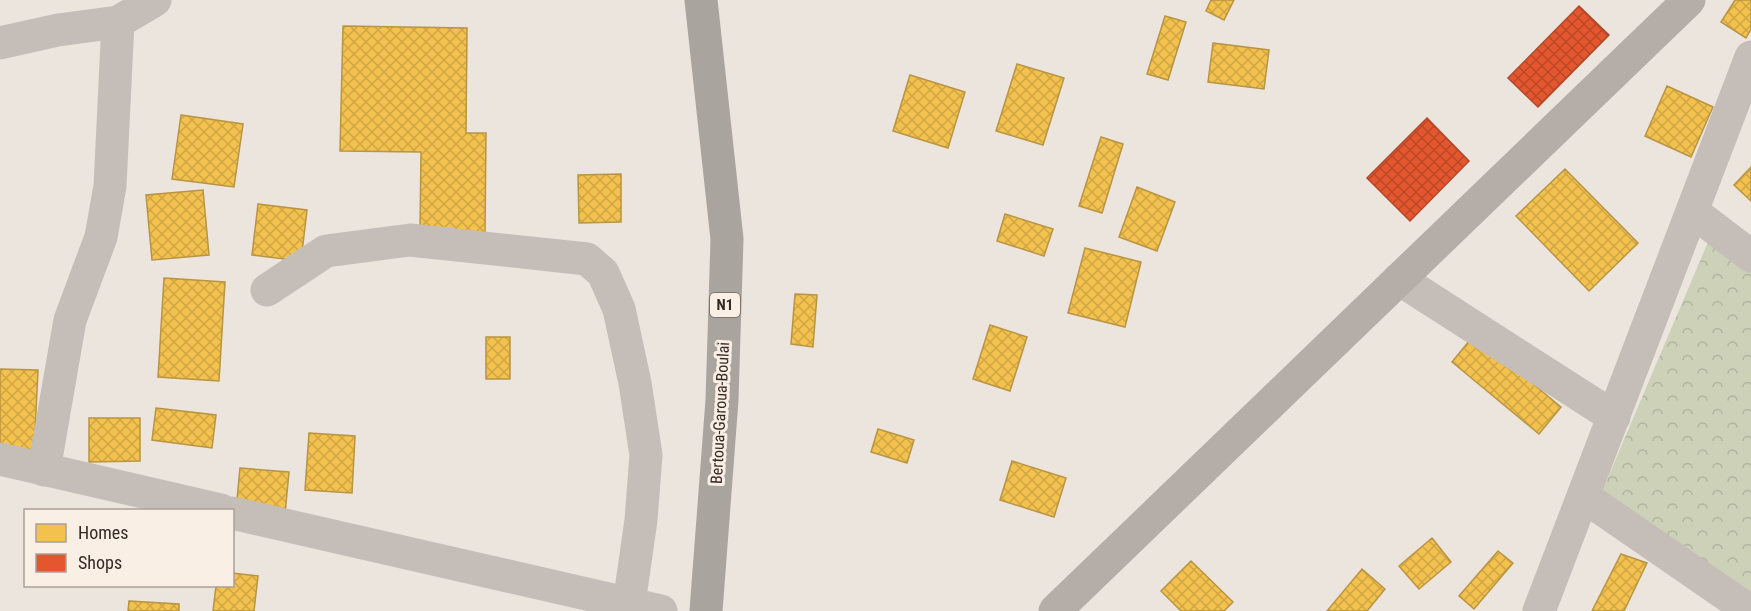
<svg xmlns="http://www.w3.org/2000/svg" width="1751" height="611" viewBox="0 0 1751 611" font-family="'Roboto Condensed',sans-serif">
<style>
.park{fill:url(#park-crowns)}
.homes{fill:url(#homes-cross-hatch);stroke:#b99442;stroke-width:1.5}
.shops{fill:url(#shops-cross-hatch);stroke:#b04a2c;stroke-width:1.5}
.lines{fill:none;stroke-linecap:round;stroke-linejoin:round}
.street{stroke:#c5bdb7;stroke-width:33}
.secondary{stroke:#b5ada8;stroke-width:33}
.highway{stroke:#aaa49e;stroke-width:33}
.labels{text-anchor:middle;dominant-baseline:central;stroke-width:6;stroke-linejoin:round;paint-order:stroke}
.shield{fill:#f9efe4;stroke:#70655f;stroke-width:1.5}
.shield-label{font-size:15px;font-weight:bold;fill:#352a26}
.street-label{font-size:16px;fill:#352a26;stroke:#f9efe4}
</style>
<defs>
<pattern id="park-crowns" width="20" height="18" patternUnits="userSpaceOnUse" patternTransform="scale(1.5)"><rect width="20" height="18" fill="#cdd1b8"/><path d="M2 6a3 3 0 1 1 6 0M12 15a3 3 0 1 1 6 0" fill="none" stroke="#b1b49e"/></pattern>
<pattern id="homes-cross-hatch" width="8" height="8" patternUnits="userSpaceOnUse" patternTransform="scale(1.5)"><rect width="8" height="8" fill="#f2c14e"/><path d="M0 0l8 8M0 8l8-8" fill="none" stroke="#d0a644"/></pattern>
<pattern id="shops-cross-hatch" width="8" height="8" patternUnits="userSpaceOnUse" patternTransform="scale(1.5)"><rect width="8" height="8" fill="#e4572e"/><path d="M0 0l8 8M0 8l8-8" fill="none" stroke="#ba4827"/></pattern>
</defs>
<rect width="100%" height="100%" fill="#ebe5de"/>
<!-- park -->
<path class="park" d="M1711,235L1751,261V611L1595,508Z"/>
<!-- homes -->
<path class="homes" d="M1211,0H1234L1224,20L1206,11Z
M1735,0H1751V29L1746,38L1721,22Z
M1165,16L1186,22L1168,80L1147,74Z
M343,26L467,28L466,133H486L485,232L420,231L421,152L340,151Z
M1213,43L1269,50L1264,89L1208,82Z
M1017,64L1064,78L1043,145L996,131Z
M910,75L965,92L948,148L893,131Z
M1667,86L1713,107L1691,157L1645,136Z
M181,115L243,124L234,187L172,179Z
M1101,137L1123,144L1102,213L1079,206Z
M1751,167V201L1734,185Z
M1565,169L1638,243L1589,291L1516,216Z
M621,174V222L579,223L578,175Z
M1137,187L1175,202L1157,251L1119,237Z
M203,190L209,255L152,260L146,195Z
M258,204L307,210L301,261L252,255Z
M1005,214L1053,229L1044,256L997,241Z
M1085,248L1141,262L1125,327L1068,313Z
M164,278L225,282L219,381L158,377Z
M795,294L817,295L813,347L791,344Z
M990,325L1027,337L1010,391L973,379Z
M1474,335L1561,407L1539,434L1452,362Z
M486,337H510V379H486Z
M0,369L38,370L34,454L0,452Z
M156,408L216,415L212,448L152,440Z
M89,418H140V461L89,462Z
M878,429L914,440L907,463L871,452Z
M309,433L355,436L352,493L305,490Z
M1012,461L1066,478L1054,517L1000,500Z
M240,468L289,472L285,514L236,510Z
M1432,538L1451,562L1419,589L1399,566Z
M1498,551L1513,563L1474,609L1459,596Z
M1621,554L1647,563L1624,611H1592Z
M1191,561L1233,602L1224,611H1181L1161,591Z
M1362,569L1385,589L1367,611H1327Z
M232,573L258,576L254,611H213L216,586H232Z
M129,601L179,604V611H128Z"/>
<!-- shops -->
<path class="shops" d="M1579,6L1609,35L1538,107L1508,78Z
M1427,118L1469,161L1410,221L1367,178Z"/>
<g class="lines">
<!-- street -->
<path class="street" d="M0,43L58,30L118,22L155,0
M1692,211L1751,256
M1399,279L1614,417
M267,290L326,251L410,240L587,259L603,273L619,309L635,383L646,455L641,520L629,604
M0,459L221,510
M44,470L70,320L101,237L110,186L118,22
M1583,496L1750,611
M232,513L661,611
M1539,611L1751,57"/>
<!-- secondary -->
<path class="secondary" d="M1055,611L1689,0"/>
<!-- highway -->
<path class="highway" d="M701,0L727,239L722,400L706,611"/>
</g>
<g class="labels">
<!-- shield labels -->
<rect class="shield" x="710" y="293" width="30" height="24" rx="4.5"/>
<g class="shield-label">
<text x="725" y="305">N1</text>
</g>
<!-- street labels -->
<g class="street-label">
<text transform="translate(720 413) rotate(-87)">Bertoua-Garoua-Boulai</text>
</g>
</g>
<!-- legend -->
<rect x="24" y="509" width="210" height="78" fill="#f9efe4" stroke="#aba098" stroke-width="1.5"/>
<rect x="36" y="524" width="30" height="18" fill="#f2c14e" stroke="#aba098" stroke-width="1.5"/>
<text x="78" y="539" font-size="18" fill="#352a26">Homes</text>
<rect x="36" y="554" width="30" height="18" fill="#e4572e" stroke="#aba098" stroke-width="1.5"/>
<text x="78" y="569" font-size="18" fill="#352a26">Shops</text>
</svg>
